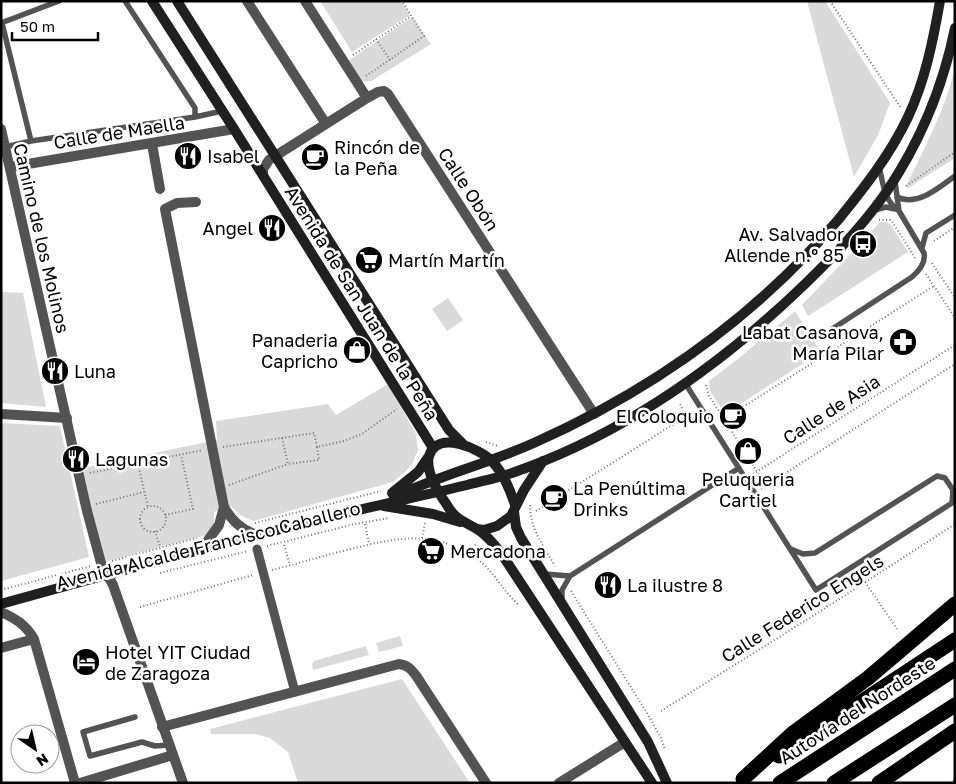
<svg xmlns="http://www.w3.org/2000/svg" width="956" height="784" viewBox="0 0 956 784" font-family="'Golos Text',sans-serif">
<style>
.green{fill:#dadada}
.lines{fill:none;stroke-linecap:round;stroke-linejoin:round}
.path{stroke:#757575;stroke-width:2;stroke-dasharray:1 2.5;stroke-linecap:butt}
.service{stroke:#535353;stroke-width:5.5}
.pedestrian{stroke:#535353;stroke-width:9}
.minor{stroke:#535353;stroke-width:10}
.tertiary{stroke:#535353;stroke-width:10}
.secondary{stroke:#202020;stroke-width:10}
.motorway{stroke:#000;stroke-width:15}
.labels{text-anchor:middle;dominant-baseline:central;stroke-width:5;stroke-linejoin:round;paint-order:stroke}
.street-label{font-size:18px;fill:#000;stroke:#fff}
.poi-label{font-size:18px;fill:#000;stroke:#fff;text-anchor:start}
</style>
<rect width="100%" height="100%" fill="#fff"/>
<!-- green -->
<path class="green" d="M320,1H401L410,15L352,52Z
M807,1H825L890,103L878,135L854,177Z
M412,17L431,44L371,81L357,82L345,63Z
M955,68V158L908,188L906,186C925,147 945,110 955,68Z
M880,222H886L890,224L908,252L808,316L802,305L865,239L867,241L873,235L871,232Z
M1,292L23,293L46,407L1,403Z
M448,298L463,320L447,331L432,309Z
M795,311L821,352L725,414L710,391L709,381L739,358Z
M388,384L416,434L418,450L412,464L405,472L393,482L253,521L240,515L231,506L214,512V533L101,563L77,469L217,440L216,421L328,404L336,415Z
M1,423L60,426L89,557L1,581Z
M400,636L403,646L379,652L376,643Z
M366,646L369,655L313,670L312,664L314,661Z
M402,679L470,783H298L288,752L270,738L255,734H211L210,729Z"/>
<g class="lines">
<!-- path -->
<path class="path" d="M830,1L901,108
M376,39L390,60
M353,55L411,16
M366,76L424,36L402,1
M906,186L955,152
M879,220H891L915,258
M934,241L955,227
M932,263L955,298
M926,274L955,318
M706,385L709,396L724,419
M282,438L288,464L319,460L317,447
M486,442L498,446
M223,447L314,433L317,447L344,441L362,434L397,409
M138,464L148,507
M90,473L203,450
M753,474L955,345
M229,485L288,464
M766,486L724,419L934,286
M761,489L955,364
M96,504L144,492
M530,505C530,529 543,545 555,566
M140 519a13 13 0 1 1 26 0a13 13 0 1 1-26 0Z
M536,511L685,417L680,403
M165,515L193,509L181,455
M255,523L381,491
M365,524L369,544
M155,531L160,547
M422,538L425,523
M284,545L290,565
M267,546L355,524L389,518
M469,554L476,544
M112,561L197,538
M272,570C296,564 319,557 343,551C393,538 436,527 481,562C496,575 504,592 519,605
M160,573L248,551
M865,582L897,629
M1,590L91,566
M571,591L650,718L661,738L665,750
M820,597L827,607
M140,607L253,575
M661,711L827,607L955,524
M950,783L955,780"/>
<!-- service -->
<path class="service" d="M1,23L59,1
M2,23L31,141
M195,117L222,111
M5,147L31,141L195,117V108L125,1
M879,166C883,183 884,201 899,211
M897,197C918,207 939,187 955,176
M875,210L886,207L895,209
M922,248L926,233L955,215
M826,333L912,277C919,271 926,263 924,253L899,211L895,181
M685,383L816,590L952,503L953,490L945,478L937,476L815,553L803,554L791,549
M545,574L570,576
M562,601V590L570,576L739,468
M135,717L83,732L90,756L142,742L155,746L169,745"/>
<!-- pedestrian -->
<path class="pedestrian" d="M257,549L295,692"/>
<!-- minor -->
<path class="minor" d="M247,1L326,124
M305,1L367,98
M152,144L160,189
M10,167L234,129
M263,175V169L269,160L367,98L378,92L384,91L388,94L594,414
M196,202L177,203L165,209L224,507C232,521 241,529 256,535
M1,414L67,418
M201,550L219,525L224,507
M1,612C15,618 26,625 34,639L75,783
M1,648L34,639
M162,727L399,664C408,665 412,670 417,677L486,783
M80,783L173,755
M559,783L625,742"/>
<!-- tertiary -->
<path class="tertiary" d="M1,129L87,511L101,563L113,585L183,783"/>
<!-- secondary -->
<path class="secondary" d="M152,1L234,129L433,448
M177,1L449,430L463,444
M392,493L418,472L429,456
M394,497C440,475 490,463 536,442C652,390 755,317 838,220C864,188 890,155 908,117C925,81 933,41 940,1
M515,505C510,489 504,474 492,461C480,449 437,429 429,456C425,472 438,492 447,505C457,522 465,521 480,531C489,537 496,547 503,556L652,783
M384,506L433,514L460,522
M514,512L516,527L521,538L648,742L667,783
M477,529L484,530L497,526L511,516L524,490L543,461
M1,604C112,573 222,543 334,516C378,505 422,496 467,485C482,481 497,478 512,473C622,435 721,365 804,285C834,256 863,226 887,191C920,142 943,87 955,28"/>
<!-- motorway -->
<path class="motorway" d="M779,756L955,640
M743,779L793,733L868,678L955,604
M780,783L955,669
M834,783L955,705
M879,783L955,731"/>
</g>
<!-- icons -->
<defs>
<symbol id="restaurant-disc" viewBox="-11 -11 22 22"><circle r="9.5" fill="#000" stroke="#fff"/><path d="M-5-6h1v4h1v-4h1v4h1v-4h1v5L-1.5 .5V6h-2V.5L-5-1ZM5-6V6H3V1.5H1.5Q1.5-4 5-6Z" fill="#fff"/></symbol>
<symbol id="cafe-disc" viewBox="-11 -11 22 22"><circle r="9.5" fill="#000" stroke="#fff"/><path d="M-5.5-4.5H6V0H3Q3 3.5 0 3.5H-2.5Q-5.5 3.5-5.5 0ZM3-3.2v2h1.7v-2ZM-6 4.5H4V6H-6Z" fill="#fff"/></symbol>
<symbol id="bus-disc" viewBox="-11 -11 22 22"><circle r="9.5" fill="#000" stroke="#fff"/><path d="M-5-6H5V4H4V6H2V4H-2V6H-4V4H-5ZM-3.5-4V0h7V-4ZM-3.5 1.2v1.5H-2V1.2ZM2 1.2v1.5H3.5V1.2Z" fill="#fff"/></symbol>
<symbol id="supermarket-disc" viewBox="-11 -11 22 22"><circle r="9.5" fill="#000" stroke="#fff"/><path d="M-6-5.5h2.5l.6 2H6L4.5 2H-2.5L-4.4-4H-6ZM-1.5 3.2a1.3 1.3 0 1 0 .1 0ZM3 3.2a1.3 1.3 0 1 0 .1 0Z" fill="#fff"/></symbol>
<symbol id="pharmacy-disc" viewBox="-11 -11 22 22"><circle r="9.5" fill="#000" stroke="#fff"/><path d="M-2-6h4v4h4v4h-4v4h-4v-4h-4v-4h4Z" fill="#fff"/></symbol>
<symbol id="shop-disc" viewBox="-11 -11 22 22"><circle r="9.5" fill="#000" stroke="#fff"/><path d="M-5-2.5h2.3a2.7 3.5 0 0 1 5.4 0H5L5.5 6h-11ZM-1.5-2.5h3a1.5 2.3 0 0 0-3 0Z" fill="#fff"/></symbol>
<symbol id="hotel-disc" viewBox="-11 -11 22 22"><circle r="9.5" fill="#000" stroke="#fff"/><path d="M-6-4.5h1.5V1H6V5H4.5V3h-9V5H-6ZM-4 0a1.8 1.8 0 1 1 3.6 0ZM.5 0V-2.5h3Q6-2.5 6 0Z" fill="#fff"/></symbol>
</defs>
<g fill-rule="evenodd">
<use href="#restaurant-disc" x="172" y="140" width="32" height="32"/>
<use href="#cafe-disc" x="299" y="141" width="32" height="32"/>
<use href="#restaurant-disc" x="256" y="212" width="32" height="32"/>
<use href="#bus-disc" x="847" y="228" width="32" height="32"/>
<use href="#supermarket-disc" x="353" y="244" width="32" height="32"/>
<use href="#pharmacy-disc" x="887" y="326" width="32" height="32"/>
<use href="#shop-disc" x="341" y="334" width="32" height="32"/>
<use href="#restaurant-disc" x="39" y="355" width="32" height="32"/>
<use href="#cafe-disc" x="717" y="400" width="32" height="32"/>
<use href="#shop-disc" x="732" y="435" width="32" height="32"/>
<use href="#restaurant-disc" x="60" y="443" width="32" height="32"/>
<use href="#cafe-disc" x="538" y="482" width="32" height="32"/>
<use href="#supermarket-disc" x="415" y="535" width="32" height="32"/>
<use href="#restaurant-disc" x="592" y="569" width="32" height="32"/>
<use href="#hotel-disc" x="70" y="646" width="32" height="32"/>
</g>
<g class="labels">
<!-- street labels -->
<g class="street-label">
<text transform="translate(119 132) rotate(-9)">Calle de Maella</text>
<text transform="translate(469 189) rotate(57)">Calle Obón</text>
<text transform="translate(42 238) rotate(77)">Camino de los Molinos</text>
<text transform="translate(362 303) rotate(58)">Avenida de San Juan de la Peña</text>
<text transform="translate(831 409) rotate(-33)">Calle de Asia</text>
<text transform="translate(208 545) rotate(-14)">Avenida Alcalde Francisco Caballero</text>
<text transform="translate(802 608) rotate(-32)">Calle Federico Engels</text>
<text transform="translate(857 710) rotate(-33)">Autovía del Nordeste</text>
</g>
<!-- poi labels -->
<g class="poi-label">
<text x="334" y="147">Rincón de<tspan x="334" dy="21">la Peña</tspan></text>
<text x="207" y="156">Isabel</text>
<text x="253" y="228" text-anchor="end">Angel</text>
<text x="844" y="234" text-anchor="end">Av. Salvador<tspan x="844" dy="21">Allende n.º 85</tspan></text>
<text x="388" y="260">Martín Martín</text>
<text x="884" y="332" text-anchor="end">Labat Casanova,<tspan x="884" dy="21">María Pilar</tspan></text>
<text x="338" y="340" text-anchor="end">Panaderia<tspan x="338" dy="21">Capricho</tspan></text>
<text x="74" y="371">Luna</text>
<text x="714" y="416" text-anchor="end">El Coloquio</text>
<text x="95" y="459">Lagunas</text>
<text x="748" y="479" text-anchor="middle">Peluqueria<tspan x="748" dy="21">Cartiel</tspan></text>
<text x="573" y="488">La Penúltima<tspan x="573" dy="21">Drinks</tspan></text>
<text x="450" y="551">Mercadona</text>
<text x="627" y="585">La ilustre 8</text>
<text x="105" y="652">Hotel YIT Ciudad<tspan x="105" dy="21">de Zaragoza</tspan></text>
</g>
</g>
<!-- border -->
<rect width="956" height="784" fill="none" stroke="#000000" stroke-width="5"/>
<!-- north arrow -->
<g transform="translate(35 749) rotate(146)"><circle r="24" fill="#ffffff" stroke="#999999"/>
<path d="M0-4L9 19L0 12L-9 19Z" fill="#000000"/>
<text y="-8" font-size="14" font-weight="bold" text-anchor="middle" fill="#000000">N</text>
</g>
<!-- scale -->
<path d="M12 32v8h86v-8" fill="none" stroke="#000000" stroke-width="2.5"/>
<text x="20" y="32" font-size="15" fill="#000000" stroke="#ffffff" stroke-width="4" paint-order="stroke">50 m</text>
</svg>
